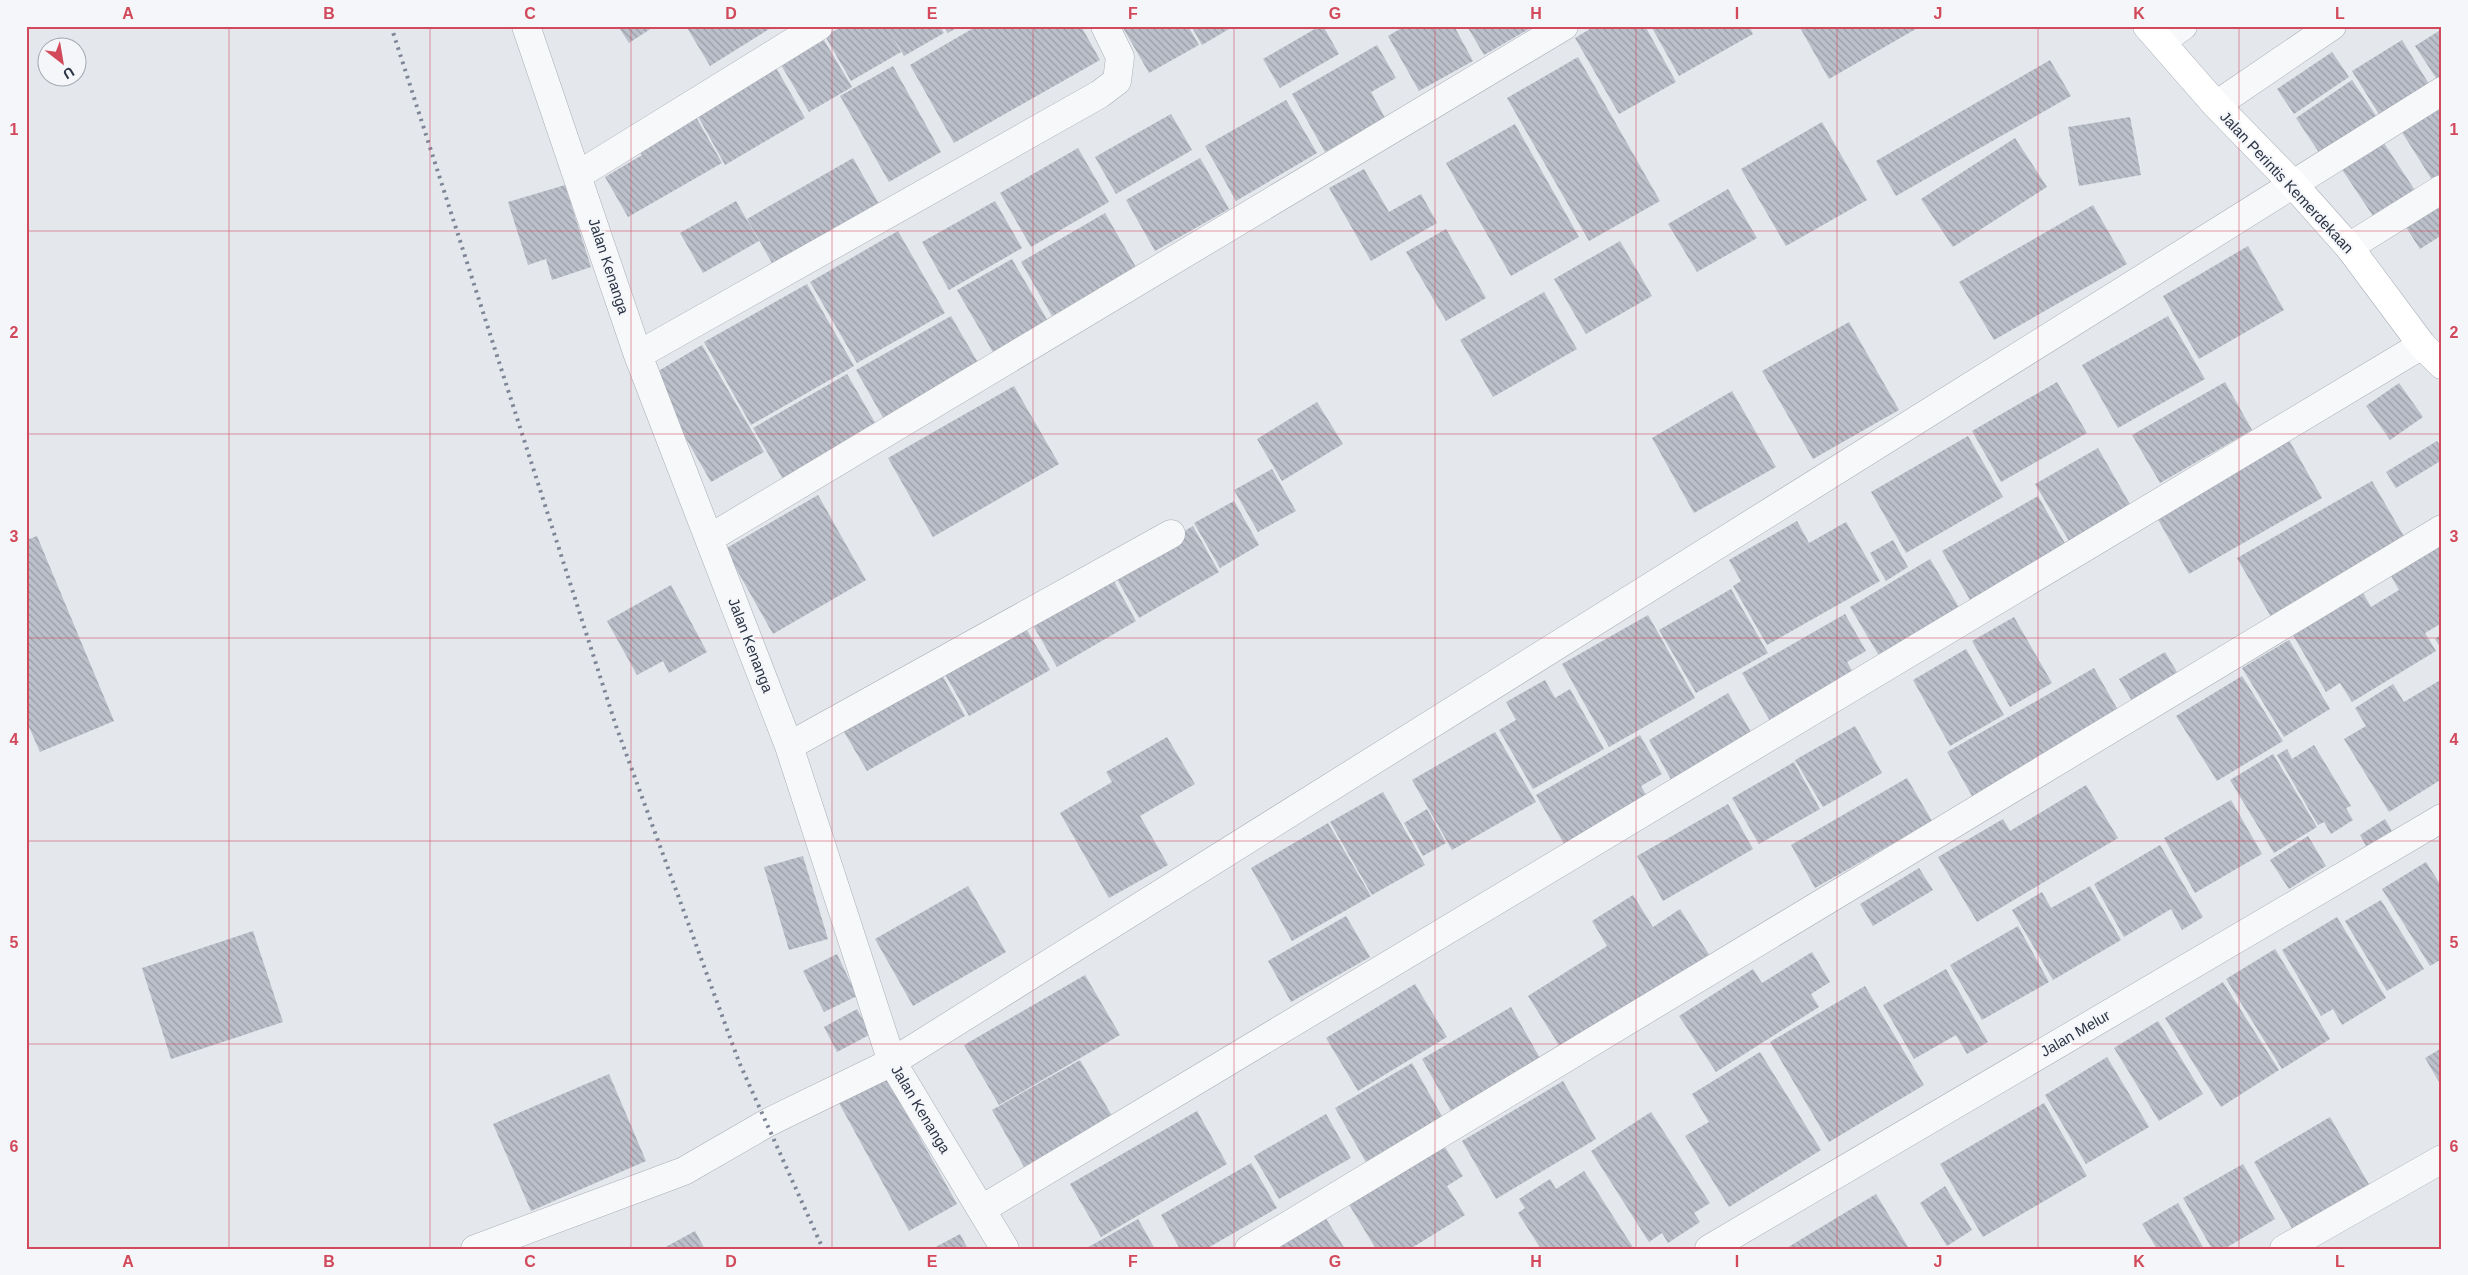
<svg xmlns="http://www.w3.org/2000/svg" width="2468" height="1275" viewBox="0 0 2468 1275" font-family="Helvetica,sans-serif">
<style>
.building{fill:url(#building-back-hatch)}
.lines{fill:none;stroke-linecap:round;stroke-linejoin:round}
.street-casing{stroke:#a9aeb7;stroke-width:29}
.secondary-casing{stroke:#a9aeb7;stroke-width:29}
.street{stroke:#f7f8fa;stroke-width:28}
.secondary{stroke:#fff;stroke-width:28}
.rail{stroke:#7d8696;stroke-width:4;stroke-dasharray:2.5 5;stroke-linecap:butt}
.grid{fill:none;stroke:#d1495b;stroke-width:1;stroke-opacity:0.55}
.labels{text-anchor:middle;dominant-baseline:central;stroke-width:4.5;stroke-linejoin:round;paint-order:stroke}
.street-label{font-size:15px;fill:#2b3445;stroke:#f4f6f9}
.neatline{fill:none;stroke:#d1495b;stroke-width:2}
.grid-label{font-size:16px;text-anchor:middle;font-weight:bold;fill:#d1495b}
</style>
<defs>
<pattern id="building-back-hatch" width="6" height="6" patternUnits="userSpaceOnUse" patternTransform="scale(1.25)"><rect width="6" height="6" fill="#bbc0ca"/><path d="M-1 5l2 2M0 0l6 6M5-1l2 2" fill="none" stroke="#989da6"/></pattern>
</defs>
<rect width="100%" height="100%" fill="#e4e7ec"/>
<!-- building -->
<path class="building" d="M618,26H655L629,43Z
M686,26H774L710,66Z
M843,26H887L901,52L851,81L825,36Z
M887,26H940L944,33L904,56Z
M943,26H960L948,33Z
M977,26H1081L1100,60L954,143L910,65Z
M1122,26H1188L1199,45L1149,73Z
M1191,26H1234L1202,45Z
M1320,26H1323L1339,54L1280,88L1263,59Z
M1405,26H1454L1473,61L1419,91L1388,36Z
M1467,26H1534L1484,55Z
M1595,26H1645L1676,82L1619,114L1575,38Z
M1651,26H1749L1753,34L1679,76Z
M1799,26H1921L1829,79Z
M2442,29V87L2415,46Z
M824,40L852,87L809,112L781,65Z
M2402,40L2432,89L2382,119L2352,71Z
M1377,45L1396,78L1371,92L1385,118L1325,152L1292,94Z
M2332,52L2349,77L2294,114L2277,89Z
M1578,57L1660,201L1589,241L1507,98Z
M2050,60L2071,96L1896,196L1876,161Z
M775,66L805,118L725,165L695,111Z
M893,66L941,152L889,182L840,96Z
M2352,80L2379,120L2322,157L2296,118Z
M2442,97V182L2436,186L2398,126Z
M1286,100L1317,153L1236,201L1205,146Z
M1171,114L1192,150L1116,194L1095,157Z
M696,117L722,163L628,217L605,177L642,155L638,150Z
M2130,117L2141,175L2079,186L2068,127Z
M1822,122L1867,200L1786,246L1741,169Z
M1515,124L1579,237L1511,276L1446,163Z
M2015,138L2047,187L1953,247L1921,199Z
M2382,140L2418,195L2377,222L2341,168Z
M1078,148L1109,202L1031,247L1000,193Z
M853,158L879,204L773,265L747,219Z
M1200,158L1229,209L1155,251L1126,200Z
M1364,169L1389,212L1421,194L1437,223L1371,261L1329,188Z
M565,185L591,267L552,280L546,259L528,265L508,202Z
M1728,189L1757,238L1697,272L1668,224Z
M2436,200L2442,208V235L2420,249L2402,221Z
M736,201L759,241L703,273L680,233Z
M995,201L1022,248L949,290L922,242Z
M2093,205L2127,264L1994,340L1959,282Z
M1105,213L1136,267L1052,316L1021,262Z
M1446,229L1486,298L1446,321L1406,252Z
M898,231L945,313L857,363L810,282Z
M1620,241L1652,296L1586,334L1554,279Z
M2248,246L2284,310L2199,359L2163,296Z
M1012,259L1049,323L994,354L957,290Z
M807,284L854,366L751,425L704,342Z
M1544,292L1577,349L1493,397L1460,340Z
M951,316L980,366L885,421L856,370Z
M2168,316L2205,379L2118,428L2082,365Z
M1849,322L1899,410L1813,459L1762,371Z
M702,345L764,452L711,482L650,376Z
M847,374L877,426L783,479L753,428Z
M2057,382L2087,433L2001,482L1972,431Z
M2225,382L2252,430L2160,483L2132,435Z
M2399,383L2423,417L2390,440L2366,406Z
M1014,386L1059,464L933,537L888,458Z
M1732,391L1776,467L1694,513L1652,438Z
M1317,402L1343,444L1282,481L1257,439Z
M1968,436L2003,497L1906,553L1871,492Z
M2289,440L2322,498L2189,574L2156,516Z
M2437,441L2442,448V460L2396,488L2386,472Z
M2098,448L2131,506L2069,541L2035,484Z
M1272,469L1296,511L1258,532L1234,490Z
M2372,481L2406,540L2271,617L2237,558Z
M818,495L866,580L773,634L725,549Z
M2038,496L2066,545L1970,600L1942,551Z
M1234,501L1259,545L1220,568L1194,523Z
M1797,521L1809,543L1846,522L1880,581L1767,645L1733,586L1741,581L1729,560Z
M1193,526L1219,572L1139,618L1113,572Z
M37,536L114,721L40,752L26,720V540Z
M1893,540L1908,567L1886,581L1870,553Z
M2442,543V623L2425,633L2436,651L2352,702L2340,683L2326,692L2293,635L2363,593L2371,607L2399,590L2390,574Z
M1930,559L1961,611L1881,659L1850,607Z
M1110,574L1136,621L1057,667L1030,620Z
M671,585L707,652L669,673L663,661L637,675L607,621Z
M1731,589L1768,653L1696,693L1659,630Z
M1845,614L1866,651L1847,662L1854,674L1770,721L1742,673Z
M1648,615L1695,698L1609,747L1562,664Z
M2014,617L2052,683L2010,707L1972,641Z
M1024,625L1050,670L969,716L943,671Z
M2442,634V650L2435,639Z
M2289,640L2330,709L2284,737L2242,668Z
M1966,649L2004,715L1950,746L1913,680Z
M2165,652L2184,684L2138,711L2119,679Z
M2094,668L2123,719L1976,803L1947,752Z
M941,673L965,716L867,771L843,730Z
M2242,676L2283,741L2217,781L2176,716Z
M2442,679V779L2389,812L2344,739L2366,726L2355,708L2393,684L2404,702Z
M1545,680L1555,698L1570,689L1604,749L1533,789L1499,730L1516,720L1506,702Z
M1728,693L1754,737L1673,783L1649,740Z
M1855,726L1882,773L1823,807L1795,760Z
M1495,732L1536,802L1452,850L1412,780Z
M1640,735L1662,774L1641,786L1650,802L1567,849L1536,795Z
M1167,737L1195,784L1140,816L1168,865L1109,898L1060,813L1112,782L1106,772Z
M2314,745L2351,806L2346,808L2353,820L2331,834L2324,822L2318,825L2277,755L2287,749L2292,759Z
M2273,754L2317,827L2274,853L2230,780Z
M1794,762L1820,809L1759,844L1732,798Z
M1907,778L1932,821L1815,888L1791,845Z
M2086,785L2118,838L1977,922L1938,857L2003,819L2010,831Z
M1383,792L1425,865L1372,895L1330,822Z
M2231,800L2262,854L2195,893L2164,838Z
M1728,804L1753,849L1663,901L1637,856Z
M1427,809L1446,843L1423,856L1404,823Z
M2385,819L2398,842L2372,857L2360,835Z
M1328,823L1371,896L1292,941L1251,868Z
M2308,836L2326,866L2289,889L2270,860Z
M2160,845L2203,917L2182,930L2171,909L2124,937L2094,884Z
M803,856L828,939L789,950L764,867Z
M2426,862L2442,887V959L2430,966L2382,889Z
M1919,868L1933,890L1873,926L1860,904Z
M968,886L1006,952L913,1006L875,939Z
M2090,886L2121,940L2053,980L2012,910L2042,892L2051,908Z
M1633,895L1653,927L1680,909L1710,956L1562,1050L1528,996L1607,946L1592,921Z
M2381,900L2424,969L2387,991L2345,921Z
M1346,916L1370,957L1291,1002L1268,961Z
M2337,917L2386,998L2342,1025L2333,1009L2321,1016L2282,950Z
M2018,926L2049,982L1982,1020L1950,965Z
M253,931L283,1022L171,1059L142,968Z
M2275,949L2330,1039L2282,1069L2226,979Z
M1812,952L1830,982L1811,994L1819,1007L1716,1072L1679,1016L1753,969L1762,983Z
M837,954L857,996L824,1012L803,971Z
M1946,969L1988,1042L1967,1054L1956,1035L1914,1059L1883,1005Z
M1085,975L1120,1035L999,1105L964,1045Z
M2223,982L2279,1070L2221,1107L2165,1018Z
M1415,984L1447,1037L1358,1091L1326,1038Z
M1865,986L1924,1085L1829,1142L1770,1042Z
M1511,1007L1541,1060L1451,1111L1422,1059Z
M857,1009L871,1034L837,1052L824,1027Z
M2158,1021L2203,1094L2159,1121L2114,1048Z
M2442,1048V1087L2425,1058Z
M1760,1052L1821,1150L1729,1207L1685,1136L1709,1122L1692,1094Z
M2107,1057L2149,1127L2086,1164L2045,1095Z
M1080,1060L1112,1116L1024,1167L992,1110Z
M1412,1063L1447,1125L1370,1169L1335,1108Z
M609,1074L646,1161L531,1211L493,1124Z
M886,1077L957,1204L909,1231L839,1103Z
M1563,1081L1596,1139L1496,1199L1462,1141Z
M2044,1103L2087,1176L1983,1237L1940,1164Z
M1197,1111L1227,1164L1101,1237L1070,1184Z
M1651,1112L1710,1203L1694,1213L1700,1222L1668,1243L1662,1233L1649,1242L1591,1151Z
M1326,1114L1351,1158L1279,1199L1254,1156Z
M2330,1117L2370,1186L2293,1230L2254,1162Z
M1443,1144L1463,1176L1447,1186L1465,1215L1410,1249H1376L1348,1203Z
M1251,1163L1277,1208L1206,1249H1180L1161,1215Z
M2243,1164L2275,1219L2224,1249H2212L2183,1198Z
M1584,1171L1634,1249H1541L1518,1213L1525,1208L1519,1199L1550,1179L1556,1189Z
M1945,1186L1972,1230L1947,1246L1920,1203Z
M1876,1194L1909,1249H1785Z
M2178,1203L2204,1249H2157L2142,1224Z
M1325,1217L1345,1249H1275Z
M1138,1219L1155,1249H1085Z
M695,1231L705,1249H662Z
M960,1234L968,1249H932Z"/>
<g class="lines">
<defs>
<path id="street" d="M526,26L638,355L789,746L892,1062L1005,1249
M2162,41L2183,26
M2216,105L2332,26
M578,175L819,26
M2349,247L2442,189
M638,355L1100,94L1117,81L1120,57L1105,26
M710,538L1564,26
M789,746L1171,534
M982,1209L2422,345
M475,1249L684,1171L767,1123L892,1062L2442,91
M1249,1249L2442,529
M1709,1249L2442,818
M2284,1249L2442,1159"/>
<path id="secondary" d="M2147,26L2216,105L2293,184L2349,247L2422,345L2442,365"/>
</defs>
<!-- street casing -->
<use href="#street" class="street-casing"/>
<!-- secondary casing -->
<use href="#secondary" class="secondary-casing"/>
<!-- street -->
<use href="#street" class="street"/>
<!-- secondary -->
<use href="#secondary" class="secondary"/>
<!-- rail -->
<path class="rail" d="M391,26L616,726L739,1062L823,1249"/>
</g>
<!-- grid -->
<path class="grid" d="M229,26V1249M430,26V1249M631,26V1249M832,26V1249M1033,26V1249M1234,26V1249M1435,26V1249M1636,26V1249M1837,26V1249M2038,26V1249M2239,26V1249M26,231H2442M26,434H2442M26,638H2442M26,841H2442M26,1044H2442"/>
<g class="labels">
<!-- street labels -->
<g class="street-label">
<text transform="translate(2287 182) rotate(47)">Jalan Perintis Kemerdekaan</text>
<text transform="translate(609 266) rotate(72)">Jalan Kenanga</text>
<text transform="translate(751 645) rotate(69)">Jalan Kenanga</text>
<text transform="translate(2075 1033) rotate(-30)">Jalan Melur</text>
<text transform="translate(921 1109) rotate(59)">Jalan Kenanga</text>
</g>
</g>
<!-- border -->
<rect width="2468" height="1275" fill="none" stroke="#f4f6f9" stroke-width="55"/>
<!-- north arrow -->
<g transform="translate(62 62) rotate(149)"><circle r="24" fill="#f4f6f9" stroke="#a4a8b1"/>
<path d="M0-4L9 19L0 12L-9 19Z" fill="#d1495b"/>
<text y="-8" font-size="14" font-weight="bold" text-anchor="middle" fill="#2b3445">U</text>
</g>
<rect x="28" y="28" width="2412" height="1220" class="neatline"/>
<g class="grid-label">
<text x="128" y="19">A</text>
<text x="329" y="19">B</text>
<text x="530" y="19">C</text>
<text x="731" y="19">D</text>
<text x="932" y="19">E</text>
<text x="1133" y="19">F</text>
<text x="1335" y="19">G</text>
<text x="1536" y="19">H</text>
<text x="1737" y="19">I</text>
<text x="1938" y="19">J</text>
<text x="2139" y="19">K</text>
<text x="2340" y="19">L</text>
<text x="14" y="135">1</text>
<text x="2454" y="135">1</text>
<text x="14" y="338">2</text>
<text x="2454" y="338">2</text>
<text x="14" y="542">3</text>
<text x="2454" y="542">3</text>
<text x="14" y="745">4</text>
<text x="2454" y="745">4</text>
<text x="14" y="948">5</text>
<text x="2454" y="948">5</text>
<text x="14" y="1152">6</text>
<text x="2454" y="1152">6</text>
<text x="128" y="1267">A</text>
<text x="329" y="1267">B</text>
<text x="530" y="1267">C</text>
<text x="731" y="1267">D</text>
<text x="932" y="1267">E</text>
<text x="1133" y="1267">F</text>
<text x="1335" y="1267">G</text>
<text x="1536" y="1267">H</text>
<text x="1737" y="1267">I</text>
<text x="1938" y="1267">J</text>
<text x="2139" y="1267">K</text>
<text x="2340" y="1267">L</text>
</g>
</svg>
